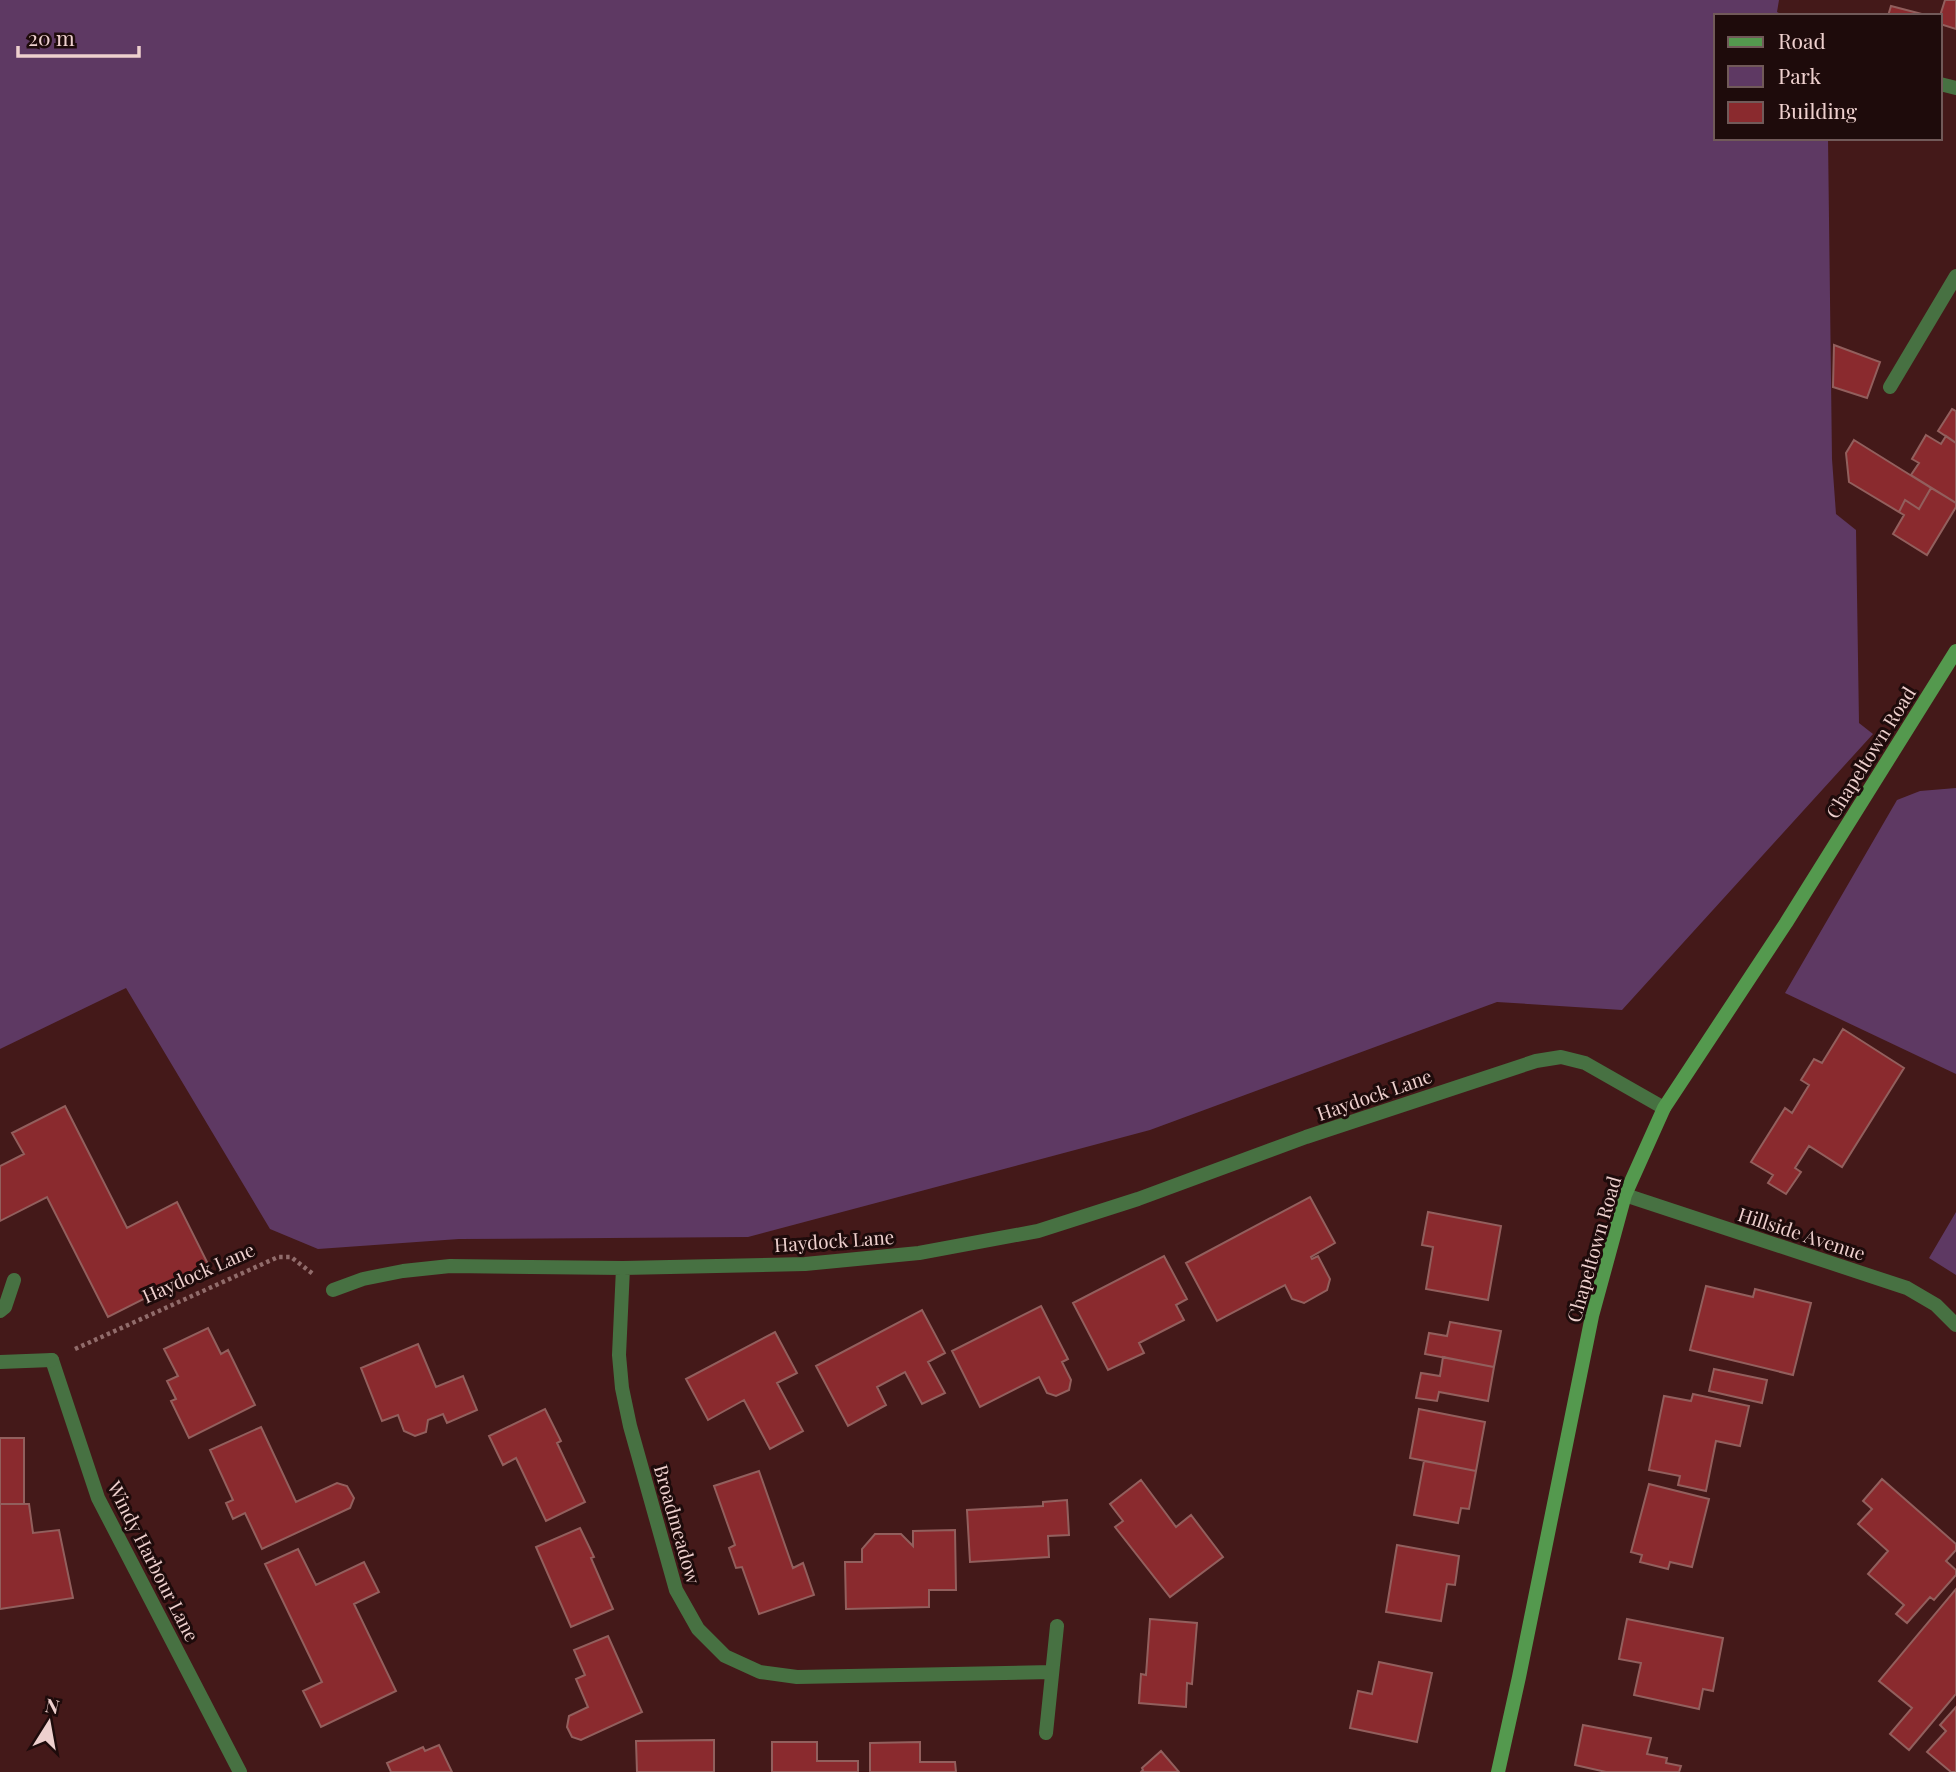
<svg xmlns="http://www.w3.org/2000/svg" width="1956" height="1772" viewBox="0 0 1956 1772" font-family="'Playfair Display',serif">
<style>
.green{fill:#5e3963}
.building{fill:#8a2a2e;stroke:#925f5d;stroke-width:2}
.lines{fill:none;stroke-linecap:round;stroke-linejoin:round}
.path{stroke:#916c6b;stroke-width:4.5;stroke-dasharray:3.5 3.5;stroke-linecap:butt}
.service{stroke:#477142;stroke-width:14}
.minor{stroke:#477142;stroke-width:14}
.secondary{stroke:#54994e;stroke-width:14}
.labels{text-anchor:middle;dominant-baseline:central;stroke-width:6;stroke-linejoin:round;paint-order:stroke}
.street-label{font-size:19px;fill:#eed0ce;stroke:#1e0b0b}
</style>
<rect width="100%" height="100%" fill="#441919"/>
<!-- green -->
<path class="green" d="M0,0H1779L1777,12L1785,16H1716V138H1828L1832,459L1836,514L1856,530L1859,723L1873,734L1622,1010L1497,1002L1150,1130L748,1237L459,1239L318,1249L270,1229L126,988L0,1049Z
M1956,788V1074L1785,993L1897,800L1920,791Z
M1956,1212V1275L1929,1258Z"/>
<!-- building -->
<path class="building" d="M1945,0H1956V29L1940,24V16Z
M1891,6L1922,14V16H1888Z
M1834,345L1880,362L1867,398L1833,387Z
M1952,409L1956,411V443L1938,431Z
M1926,435L1941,444L1946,436L1956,443V503L1911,475L1919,463L1912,459Z
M1854,440L1931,488L1919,509L1905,500L1899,512L1849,482L1846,453Z
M1931,488L1956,503V507L1927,555L1893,534L1904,515L1899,512L1905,500L1919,509Z
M1843,1029L1904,1068L1842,1167L1809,1146L1795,1168L1801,1172L1786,1194L1768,1183L1773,1175L1751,1162L1785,1108L1792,1113L1809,1085L1801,1080L1814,1059L1822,1063Z
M65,1106L127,1228L177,1202L209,1266L108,1317L47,1197L0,1221V1166L24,1154L12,1133Z
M1310,1197L1335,1243L1311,1257L1312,1259L1318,1256L1330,1279L1327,1290L1304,1303L1292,1299L1285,1285L1217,1321L1186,1263Z
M1428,1212L1501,1226L1488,1300L1426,1289L1433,1247L1422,1245Z
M1164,1256L1187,1299L1176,1305L1184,1320L1139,1343L1144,1353L1108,1370L1073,1303Z
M1706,1286L1753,1297L1755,1289L1811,1303L1793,1375L1690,1350Z
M1041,1306L1068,1359L1062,1362L1071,1380L1069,1390L1056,1396L1047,1393L1039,1377L980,1407L952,1351Z
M922,1310L945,1353L928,1362L945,1393L922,1404L905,1372L877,1387L886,1405L848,1426L816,1366Z
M1450,1322L1501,1331L1494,1367L1425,1354L1429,1333L1447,1336Z
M208,1328L221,1354L228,1350L255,1405L189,1438L171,1401L176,1399L167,1381L178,1376L164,1349Z
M775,1332L797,1373L777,1383L803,1431L770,1449L744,1400L708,1420L686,1379Z
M418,1344L436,1387L463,1376L477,1410L447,1423L443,1414L428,1420L426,1432L415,1436L404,1431L398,1415L382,1421L361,1368Z
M1443,1357L1494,1367L1488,1401L1439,1392L1437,1401L1416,1398L1421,1373L1440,1376Z
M1714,1369L1767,1380L1762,1403L1709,1391Z
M1693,1394L1749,1406L1740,1446L1716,1441L1706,1491L1678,1485L1680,1476L1649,1470L1664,1396L1691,1401Z
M545,1409L561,1441L557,1443L585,1502L546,1521L516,1458L503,1465L489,1436Z
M1419,1409L1485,1422L1476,1471L1410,1458Z
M261,1427L296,1502L337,1483L347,1486L354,1498L350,1508L262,1549L245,1513L233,1519L226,1503L233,1500L210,1450Z
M0,1438H24V1504H0Z
M1424,1461L1476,1471L1469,1509L1461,1508L1458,1523L1414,1515Z
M759,1471L793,1568L803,1563L814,1595L759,1614L742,1567L736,1568L729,1548L735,1545L714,1486Z
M1882,1479L1956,1544V1550L1946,1561L1956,1570V1575L1934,1600L1930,1597L1907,1623L1896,1614L1904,1605L1868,1574L1888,1551L1858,1524L1872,1509L1863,1501Z
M1141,1480L1176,1527L1191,1515L1223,1557L1170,1597L1115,1527L1123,1521L1110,1504Z
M1649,1484L1709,1499L1692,1567L1670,1562L1668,1569L1640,1562L1642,1555L1631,1552Z
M1067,1500L1069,1535L1048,1536L1049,1557L970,1562L967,1510L1043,1506V1502Z
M0,1504H29L33,1533L59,1530L73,1598L0,1609Z
M580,1528L594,1557L591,1558L613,1609L571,1627L536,1547Z
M955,1530L956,1590H929V1607L846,1609L845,1562H862V1549L875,1534H901L913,1546V1531Z
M1397,1545L1459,1556L1455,1585L1447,1584L1441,1621L1386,1612Z
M298,1549L316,1585L364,1562L379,1592L354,1604L396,1691L321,1727L303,1691L322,1682L265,1564Z
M1956,1589V1694L1909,1750L1890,1734L1912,1708L1879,1681Z
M1150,1619L1197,1623L1192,1684L1187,1683L1186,1707L1139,1703L1141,1674L1146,1675Z
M1627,1619L1723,1638L1713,1691L1703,1689L1699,1709L1634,1695L1641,1663L1619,1659Z
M608,1636L642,1712L581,1740L572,1737L567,1727L569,1716L588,1707L576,1679L585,1675L574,1650Z
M1379,1662L1432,1673L1417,1742L1350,1728L1358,1691L1372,1694Z
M1956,1707V1772H1951L1927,1752L1946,1731L1940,1725Z
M1583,1725L1651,1738L1647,1754L1667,1758L1666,1763L1681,1766L1679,1772H1606L1575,1765Z
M714,1740V1772H637L636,1741Z
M772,1742H817V1761H858V1772H772Z
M920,1742V1762H955L956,1772H870V1743Z
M439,1745L452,1772H391L387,1763L423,1747L425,1751Z
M1161,1751L1179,1772H1141L1143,1770L1142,1768Z"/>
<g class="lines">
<!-- path -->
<path class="path" d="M75,1349L278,1257H291L313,1274"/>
<!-- service -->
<path class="service" d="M1940,84L1956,88
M1890,387L1956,276
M0,1311L5,1307L14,1280
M52,1360L98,1498L240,1772"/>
<!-- minor -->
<path class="minor" d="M1625,1195L1907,1288L1936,1305L1956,1325
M623,1268L619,1355L622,1388L630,1426L676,1590L698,1629L725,1656L760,1672L797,1677L1052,1672
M333,1290L363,1279L403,1271L450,1266L623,1268L805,1264L919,1253L1038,1231L1138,1199L1306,1137L1536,1061L1561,1057L1585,1063L1664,1108
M0,1362L52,1360
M1046,1733L1057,1626"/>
<!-- secondary -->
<path class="secondary" d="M1498,1772L1519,1677L1592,1316L1625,1195L1664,1108L1786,923L1956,651"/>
</g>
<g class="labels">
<!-- street labels -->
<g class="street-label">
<text transform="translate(1870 752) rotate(-58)">Chapeltown Road</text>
<text transform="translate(1374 1094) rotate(-19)">Haydock Lane</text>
<text transform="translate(1802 1233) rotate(18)">Hillside Avenue</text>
<text transform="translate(834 1240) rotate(-4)">Haydock Lane</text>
<text transform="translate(1593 1249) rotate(-74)">Chapeltown Road</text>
<text transform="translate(198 1272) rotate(-24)">Haydock Lane</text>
<text transform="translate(678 1524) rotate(74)">Broadmeadow</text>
<text transform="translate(154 1561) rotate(63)">Windy Harbour Lane</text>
</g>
</g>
<!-- legend -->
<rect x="1714" y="14" width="228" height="126" fill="#1e0b0b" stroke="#715a59" stroke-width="2"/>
<rect x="1728" y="37" width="35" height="10" fill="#54994e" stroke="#715a59" stroke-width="2"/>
<text x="1778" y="49" font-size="21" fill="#eed0ce">Road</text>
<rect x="1728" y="66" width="35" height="21" fill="#5e3963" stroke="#715a59" stroke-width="2"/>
<text x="1778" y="84" font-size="21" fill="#eed0ce">Park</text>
<rect x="1728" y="102" width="35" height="21" fill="#8a2a2e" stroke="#715a59" stroke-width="2"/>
<text x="1778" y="119" font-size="21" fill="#eed0ce">Building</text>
<!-- north arrow -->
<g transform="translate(49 1723) rotate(11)" stroke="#1e0b0b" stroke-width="5" paint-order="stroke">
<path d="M0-5L12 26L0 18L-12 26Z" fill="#eed0ce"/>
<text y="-10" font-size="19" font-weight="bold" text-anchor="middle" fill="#eed0ce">N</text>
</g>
<!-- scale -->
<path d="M18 46v10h121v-10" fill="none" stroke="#eed0ce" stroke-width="3.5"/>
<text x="28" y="46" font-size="21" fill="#eed0ce" stroke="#1e0b0b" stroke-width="5" paint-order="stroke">20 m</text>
</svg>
